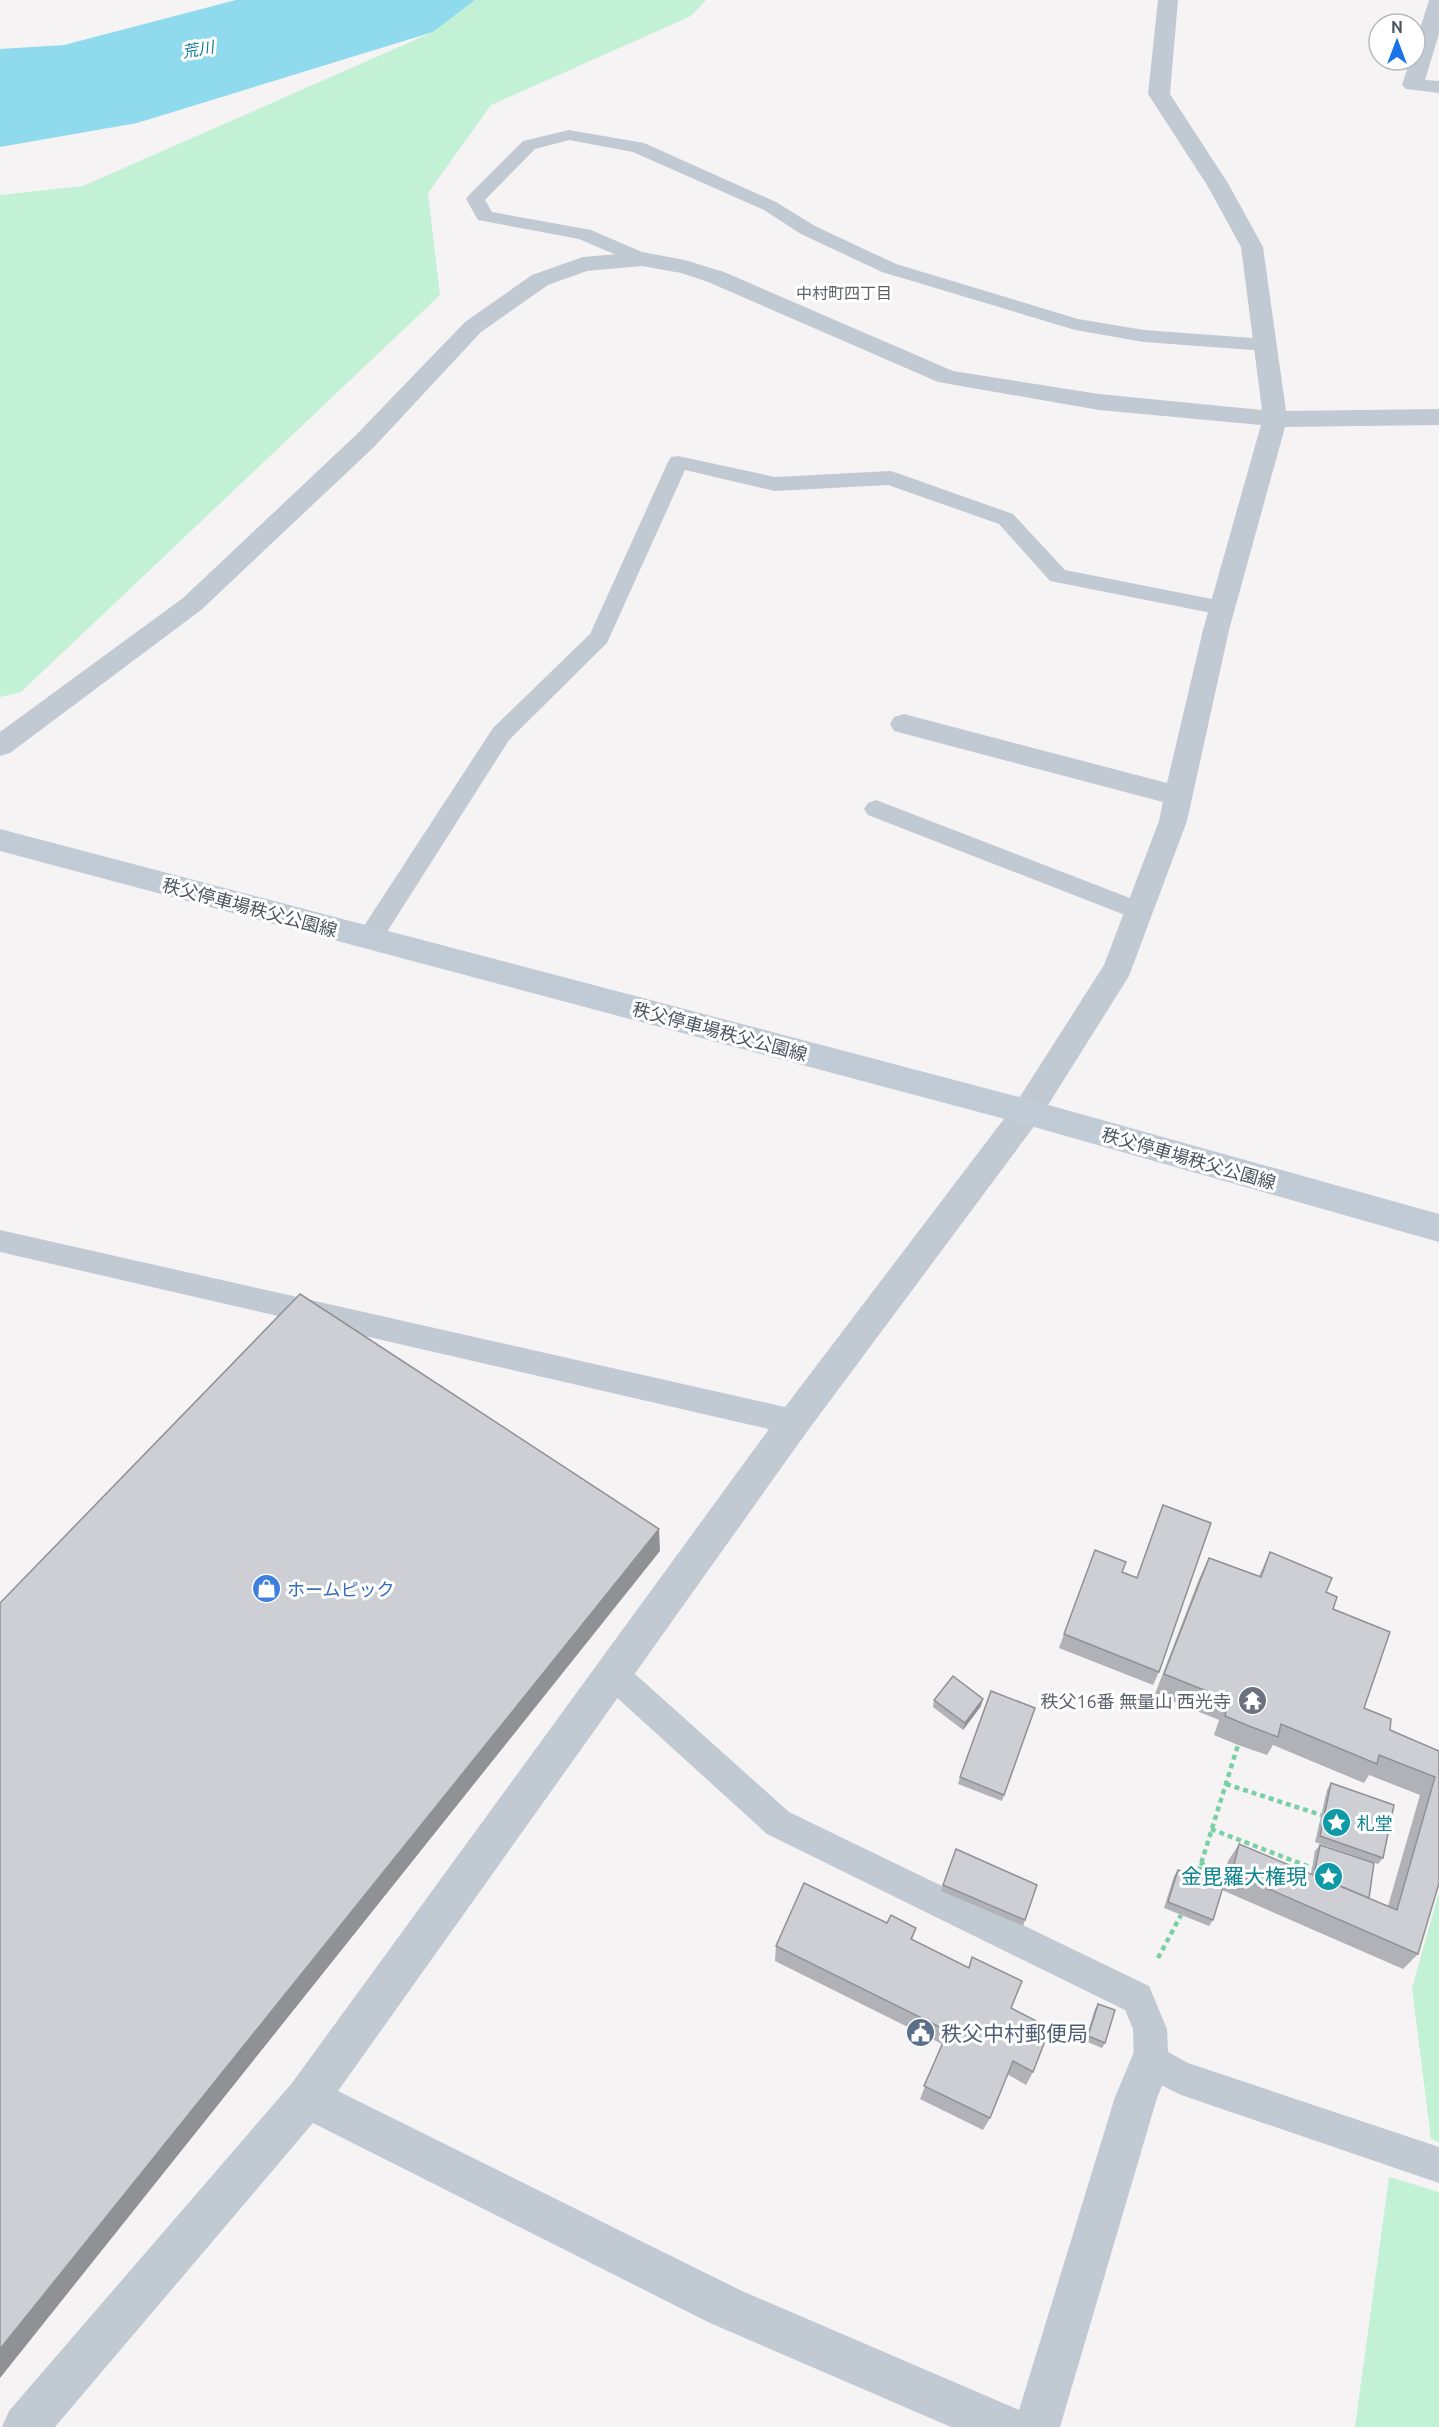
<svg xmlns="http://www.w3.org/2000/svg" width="1439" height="2427" viewBox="0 0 1439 2427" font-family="Ubuntu,'Noto Sans JP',sans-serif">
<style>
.green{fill:#c3f1d5}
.water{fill:#90daee}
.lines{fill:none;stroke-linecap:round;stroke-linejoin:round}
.path{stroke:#7ad0a6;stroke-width:4.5;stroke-dasharray:5 4;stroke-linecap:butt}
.service{fill:#c1cad2;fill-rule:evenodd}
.minor{fill:#c1cad2;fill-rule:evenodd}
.secondary{fill:#c1cbd6;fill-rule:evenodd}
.wall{fill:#b0b2b7}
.shaded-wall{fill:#909195}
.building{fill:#cdcfd5;stroke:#909195;stroke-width:1.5}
.labels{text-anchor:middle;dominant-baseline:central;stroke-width:6;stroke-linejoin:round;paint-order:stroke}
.far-water-label{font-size:16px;font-style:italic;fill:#0c7c9b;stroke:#fff}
.far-neighbourhood-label{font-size:16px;fill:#5f6368;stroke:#fff}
.street-label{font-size:18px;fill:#4a5661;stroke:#fff}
.shop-label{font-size:18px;fill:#366cbe;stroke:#fff;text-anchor:start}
.worship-label{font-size:18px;fill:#5b616d;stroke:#fff;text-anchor:end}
.culture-label{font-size:18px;fill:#0d838f;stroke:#fff;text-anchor:start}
.near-culture-label{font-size:21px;fill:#0d838f;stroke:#fff;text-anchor:end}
.near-service-label{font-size:21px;fill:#4e5e75;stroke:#fff;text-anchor:start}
</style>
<rect width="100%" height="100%" fill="#f5f3f3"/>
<!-- green -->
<path class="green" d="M475,0H706L691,16L491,105L428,193L440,295L21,692L0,697V195L83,186L433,32Z
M1439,1892V2142L1431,2139L1412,1988Z
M1389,2177L1439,2192V2427H1355Z"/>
<!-- water -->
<path class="water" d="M236,0H475L433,32L137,123L0,147V49L64,45Z"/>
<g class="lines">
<!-- path -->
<path class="path" d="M1226,1784L1321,1815
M1211,1829L1312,1868
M1200,1863L1224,1874
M1196,1880L1238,1745
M1158,1958L1181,1915"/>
<!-- service -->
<path class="service" d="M569,130L644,143L776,202L815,226L896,264L1078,319L1144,330L1266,339L1273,341L1276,345L1273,349L1266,351L1144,342L1075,330L882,272L801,234L764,210L633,152L569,140L535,149L485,200L492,212L591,230L649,255L651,259L649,263H635L579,239L478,220L466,199L469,195L523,141Z
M678,456L775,477L890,471L897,473L1013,514L1065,570L1222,601L1230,603L1233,608L1230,613L1222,615L1050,581L999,524L888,485L775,491L685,470L607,643L509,740L378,946L369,948L360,946L357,939L360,932L493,728L590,634L668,462L671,457Z
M876,800L1148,905L1151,911L1148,917L1139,920L1130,917L868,815L864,809L868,803Z
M0,1230L794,1409L804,1413L808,1422L804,1431L794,1435L0,1252Z
M614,1660L625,1665L789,1812L1149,1986L1167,2029L1168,2052L1188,2063L1439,2147V2183L1181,2095L1139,2074L1134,2062L1133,2029L1125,2010L767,1834L603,1685L599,1675L603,1665Z"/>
<!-- minor -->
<path class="minor" d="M1158,0H1178L1170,94L1229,185L1263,247L1286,411L1439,409V425L1285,427L1229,630L1187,821L1129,976L1038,1121L806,1433L338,2091L742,2291L1019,2410L1115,2097L1136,2047L1151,2041L1166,2047L1172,2062L1157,2098L1060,2427H951L710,2323L313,2123L55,2427H2L9,2411L292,2083L782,1411L1016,1103L1104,965L1159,821L1163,802L894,731L890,724L894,717L904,714L1167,783L1203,630L1261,425L1099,410L938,382L708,282L681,273L642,266L587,271L548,285L481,332L374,447L201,610L10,753L0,756V732L183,598L356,435L465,322L532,275L583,257L642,252L685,260L724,272L953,371L1099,394L1262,410L1241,247L1207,185L1148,94Z
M1429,0H1439V34L1425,80L1439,81V93L1406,89L1402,85L1410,60H1415V45Z"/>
<!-- secondary -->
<path class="secondary" d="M0,829L1027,1099L1439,1214V1242L1027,1125L0,851Z"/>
</g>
<!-- wall -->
<path class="wall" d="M1163,1505L1159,1672L1153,1685L1059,1648L1064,1634L1122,1572L1137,1577Z
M1270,1552L1326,1592L1333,1609L1364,1708L1390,1730L1439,1751L1418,1954L1403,1969L1222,1890L1213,1920L1209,1926L1164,1908L1174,1876L1178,1870L1222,1887L1228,1861L1239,1844L1311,1874L1315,1851L1320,1845L1369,1898L1388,1906L1420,1795L1369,1775L1364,1783L1273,1745L1267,1755L1238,1745L1214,1735L1219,1720L1155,1694L1199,1579L1209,1558L1259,1576Z
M934,1700L981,1706L963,1730L933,1707Z
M1035,1708L1002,1801L958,1784L960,1777Z
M1331,1783L1383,1858L1378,1864L1315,1842L1327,1790Z
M943,1885L1025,1920L1023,1926L941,1891Z
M887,1923L916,1928L912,1940L1011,2008L1033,2072L1026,2085L1007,2074L990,2118L983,2130L920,2099L942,2044L775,1961L776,1946Z
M1098,2004L1105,2043L1102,2048L1085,2041L1095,2009Z"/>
<!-- shaded-wall -->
<path class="shaded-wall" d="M659,1529L660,1551L0,2378V2349Z
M983,1699L981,1706L963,1730L965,1723Z"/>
<!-- building -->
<path class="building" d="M300,1294L659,1529L0,2349V1603Z
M1163,1505L1211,1523L1159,1672L1064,1634L1095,1550L1126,1562L1122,1572L1137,1578Z
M1270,1552L1332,1578L1326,1592L1337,1597L1333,1609L1390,1632L1364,1708L1391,1719L1390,1730L1439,1751V1883L1418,1954L1232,1873L1239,1844L1397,1910L1435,1777L1379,1755L1377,1764L1281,1724L1278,1737L1249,1726L1225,1716L1229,1700L1164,1674L1209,1558L1261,1577Z
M953,1676L983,1699L965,1723L934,1700Z
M991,1691L1035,1708L1004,1795L960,1777Z
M1331,1783L1394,1805L1383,1858L1320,1836Z
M1320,1845L1374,1863L1369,1898L1314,1875Z
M956,1849L1037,1885L1025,1920L943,1885Z
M1178,1870L1223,1887L1213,1920L1168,1902Z
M804,1883L887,1923L891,1915L916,1928L911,1939L969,1968L972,1957L1022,1981L1011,2008L1050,2028L1033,2072L1013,2061L990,2118L924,2086L948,2031L776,1946Z
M1098,2004L1115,2010L1105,2043L1088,2036Z"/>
<!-- icons -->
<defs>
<symbol id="shop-disc" viewBox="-11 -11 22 22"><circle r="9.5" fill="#3f7fe0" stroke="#fff"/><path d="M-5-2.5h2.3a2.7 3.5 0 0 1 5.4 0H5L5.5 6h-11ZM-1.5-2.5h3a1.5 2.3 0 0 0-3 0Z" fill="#fff"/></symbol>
<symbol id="temple-disc" viewBox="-11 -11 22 22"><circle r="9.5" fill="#6b7280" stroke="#fff"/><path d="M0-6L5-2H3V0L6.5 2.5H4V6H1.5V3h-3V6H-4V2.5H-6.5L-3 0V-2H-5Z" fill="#fff"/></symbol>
<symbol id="sight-disc" viewBox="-11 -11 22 22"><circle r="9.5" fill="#0f9aa8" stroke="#fff"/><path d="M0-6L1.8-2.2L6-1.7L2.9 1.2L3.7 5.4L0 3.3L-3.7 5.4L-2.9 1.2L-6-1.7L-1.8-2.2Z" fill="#fff"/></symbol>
<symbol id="civic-disc" viewBox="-11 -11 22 22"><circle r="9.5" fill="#5c6f8a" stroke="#fff"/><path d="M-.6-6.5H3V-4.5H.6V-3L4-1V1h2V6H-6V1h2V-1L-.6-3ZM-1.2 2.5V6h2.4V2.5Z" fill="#fff"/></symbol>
</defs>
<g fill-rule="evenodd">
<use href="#shop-disc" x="250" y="1572" width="33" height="33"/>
<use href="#temple-disc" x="1236" y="1684" width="33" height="33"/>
<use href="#sight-disc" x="1320" y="1806" width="33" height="33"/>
<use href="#sight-disc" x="1312" y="1860" width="33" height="33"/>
<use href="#civic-disc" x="904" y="2016" width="33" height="33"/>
</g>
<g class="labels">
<!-- far-water labels -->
<g class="far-water-label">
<text transform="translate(198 49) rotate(-10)">荒川</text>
</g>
<!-- far-neighbourhood labels -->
<g class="far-neighbourhood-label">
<text x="844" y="293">中村町四丁目</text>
</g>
<!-- street labels -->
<g class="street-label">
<text transform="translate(250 907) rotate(15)">秩父停車場秩父公園線</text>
<text transform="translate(720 1031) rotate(15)">秩父停車場秩父公園線</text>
<text transform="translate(1189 1158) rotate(16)">秩父停車場秩父公園線</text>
</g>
<!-- shop labels -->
<g class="shop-label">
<text x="287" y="1589">ホームピック</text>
</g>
<!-- worship labels -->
<g class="worship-label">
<text x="1231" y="1701">秩父16番 無量山 西光寺</text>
</g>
<!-- culture labels -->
<g class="culture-label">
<text x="1357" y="1823">札堂</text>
</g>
<!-- near-culture labels -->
<g class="near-culture-label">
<text x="1307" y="1876">金毘羅大権現</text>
</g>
<!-- near-service labels -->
<g class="near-service-label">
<text x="941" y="2033">秩父中村郵便局</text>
</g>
</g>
<!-- north arrow -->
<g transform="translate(1397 42)"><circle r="28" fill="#ffffff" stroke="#b7bbc0" stroke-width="1.5"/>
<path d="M0-4.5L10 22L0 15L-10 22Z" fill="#1a73e8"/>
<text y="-9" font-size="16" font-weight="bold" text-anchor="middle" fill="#4a5661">N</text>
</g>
</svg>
